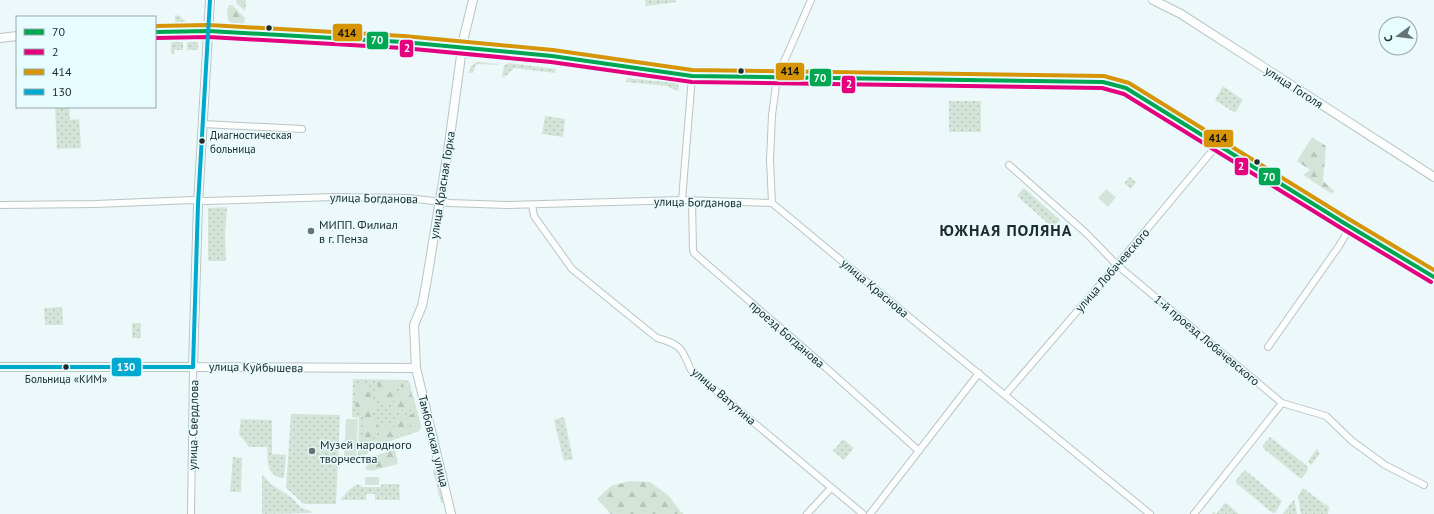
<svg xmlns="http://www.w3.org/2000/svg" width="1434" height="514" viewBox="0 0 1434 514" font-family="'PT Sans',sans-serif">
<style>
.green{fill:url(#green-dots)}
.forest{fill:url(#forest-firs)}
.pitch{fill:#d3e5d8}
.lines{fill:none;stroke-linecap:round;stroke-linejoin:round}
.minor-casing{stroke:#bac4c5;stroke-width:8}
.major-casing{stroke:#bac4c5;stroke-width:10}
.minor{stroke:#fcfefe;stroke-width:6}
.major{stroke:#fcfefe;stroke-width:8}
.bus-1-casing{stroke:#e7fcfe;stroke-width:7}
.bus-2-casing{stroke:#e7fcfe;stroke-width:7}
.bus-3-casing{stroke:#e7fcfe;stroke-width:7}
.bus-4-casing{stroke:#e7fcfe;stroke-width:7}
.bus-1{stroke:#00a651;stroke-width:4}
.bus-2{stroke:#e5007d;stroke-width:4}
.bus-3{stroke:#d79407;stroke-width:4}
.bus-4{stroke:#00a9ce;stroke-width:4}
.bus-dot{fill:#212b2c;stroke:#e7fcfe;stroke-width:1.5}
.poi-dot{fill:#687374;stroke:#e7fcfe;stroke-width:1.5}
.labels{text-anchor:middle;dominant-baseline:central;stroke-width:3;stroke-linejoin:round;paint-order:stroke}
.bus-label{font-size:11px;fill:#212b2c;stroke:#e7fcfe;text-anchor:start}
.street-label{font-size:12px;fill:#212b2c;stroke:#e7fcfe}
.poi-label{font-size:12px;fill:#212b2c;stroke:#e7fcfe;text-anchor:start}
.district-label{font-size:16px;font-weight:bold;letter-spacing:1px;fill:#212b2c;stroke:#e7fcfe}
.line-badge{stroke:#e7fcfe;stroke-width:1.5}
.badge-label{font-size:11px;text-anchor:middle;font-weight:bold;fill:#fff}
.pale-badge-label{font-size:11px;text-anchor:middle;font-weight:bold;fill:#111}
</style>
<defs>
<pattern id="green-dots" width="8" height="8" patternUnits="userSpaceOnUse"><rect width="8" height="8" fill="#d3e5d8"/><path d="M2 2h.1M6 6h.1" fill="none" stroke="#b5c5ba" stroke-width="1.8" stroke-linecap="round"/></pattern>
<pattern id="forest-firs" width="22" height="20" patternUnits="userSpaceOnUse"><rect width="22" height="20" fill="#d3e5d8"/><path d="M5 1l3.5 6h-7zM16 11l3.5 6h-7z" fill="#b5c5ba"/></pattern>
</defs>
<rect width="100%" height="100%" fill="#ecf8f9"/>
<!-- green -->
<path class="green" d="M645,0H676V2L646,6Z
M175,15L180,16L182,19L185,20V24L175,23Z
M171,42H183V50H175L174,54H171Z
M187,42H198V50H187Z
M475,63L478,62L499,64L498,65L478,64L475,66L473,73H469L471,66Z
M508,63L556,69L555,73L514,68L506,76L503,77L502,76L504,66Z
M627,78L676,83L678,84L679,90L677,91L667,86L626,82Z
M1223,86L1243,100L1235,113L1215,100Z
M949,101H981V132H949Z
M55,107H69L70,120L79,119L81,148L57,149Z
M545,116L565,119L563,137L542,134Z
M1130,177L1136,182L1131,189L1124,183Z
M1024,188L1060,220L1053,228L1017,196Z
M227,207L225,234L226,261H208V208Z
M62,307L63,325H45L44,308Z
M132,323H141V338H132Z
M353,379L406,380L409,381L421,425L420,430L417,432L395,439L358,458L359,418L352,417Z
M291,414L340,415L336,504H304L286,488Z
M564,417L573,459L564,461L554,420Z
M241,419L272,420V454L286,455L284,478C266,477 268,460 267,447H249L239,434Z
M1270,437L1307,466L1308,470L1302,478H1300L1263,448V445Z
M843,439L854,448L844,460L833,451Z
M1317,449L1319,452V455L1311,465L1308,461Z
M233,457L242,458L241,492H230Z
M435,469L443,502L441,503L433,470Z
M1245,470L1282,501L1275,513H1273L1236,483V480Z
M262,474L271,484L292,498L301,508L311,511V513L262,514Z
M357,484L363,487H381V484H399L400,500H375V494H366V500H340L349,490Z
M1303,488L1323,503V508L1324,503L1329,507L1328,514H1301L1298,496Z
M1294,499L1297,514H1283Z
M1226,503L1239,514H1212L1213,511L1216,514L1224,504Z"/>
<!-- forest -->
<path class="forest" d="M236,0H246L245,11L237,4Z
M229,5H232L245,18L244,25L233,24L228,20L227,11Z
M1312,137L1326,146L1323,181L1334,191L1332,194L1303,175L1310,170L1297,161Z
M400,381L389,405L385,406L375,391L378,387L377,382Z
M403,381L409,383L415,409L394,411L391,409Z
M365,382L376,405L371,410V416L378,425L370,447L362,451L364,416L363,413L355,412L356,390Z
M417,413L420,424L418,431L413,432L408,415Z
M407,416L411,431L399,435L392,422L393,419Z
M391,424L397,437L375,448L383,425L389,426Z
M395,449L398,464L371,471L365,469L372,457Z
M630,481L650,482L668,495L681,512L684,514H611L597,499L611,486Z"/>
<!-- pitch -->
<path class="pitch" d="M1106,189L1116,197L1108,207L1098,198Z
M346,419H358L356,460L344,459Z
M365,477H379V485H365Z"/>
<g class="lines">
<defs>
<path id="minor" d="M203,124L302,129
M1009,165L1086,233L1117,265L1282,403L1326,416L1352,441L1385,465L1424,485
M682,200L692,76
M692,201L693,250L694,253L814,357L919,451
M772,203L902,311L1150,514
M772,203L770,160L772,115L777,78L811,0
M0,205L96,204L193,200L206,201L334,197L408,198L450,203L507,205L682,200L772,203
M532,205L534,216L572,269L657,338C681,344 682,349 691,370L863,514
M1268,347L1339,246L1346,234L1349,226
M1005,395L1117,265L1218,144
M191,514L193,367
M807,514L831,488
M870,514L979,373
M1194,514L1282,403"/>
<path id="major" d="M1153,0L1181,14L1434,177
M155,32L209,31L403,42L552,56L692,76L777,78H853L1103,82L1126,88L1229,151L1344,223L1434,277
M0,38L17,36
M0,367H193L416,368
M193,367L198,204L210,0
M451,514L416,368L414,325L422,306L426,285L448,151L463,41L473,0"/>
</defs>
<!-- minor casing -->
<use href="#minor" class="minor-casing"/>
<!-- major casing -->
<use href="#major" class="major-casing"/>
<!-- minor -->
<use href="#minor" class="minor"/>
<!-- major -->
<use href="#major" class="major"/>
<defs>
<path id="bus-1" d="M155,32L209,31L403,42L552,56L692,76L1103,82L1126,88L1344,223L1434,277"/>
<path id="bus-2" d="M155,38L209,37L403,48L551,62L692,82L1102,88L1124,94L1341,228L1431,282"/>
<path id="bus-3" d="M155,26L209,25L404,36L553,50L692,70L1104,76L1129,83L1347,218L1434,270"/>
<path id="bus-4" d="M0,367H193
M193,367L198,204L210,0"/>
</defs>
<!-- bus-1 casing -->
<use href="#bus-1" class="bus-1-casing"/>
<!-- bus-2 casing -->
<use href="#bus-2" class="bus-2-casing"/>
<!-- bus-3 casing -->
<use href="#bus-3" class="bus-3-casing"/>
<!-- bus-4 casing -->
<use href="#bus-4" class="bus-4-casing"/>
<!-- bus-1 -->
<use href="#bus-1" class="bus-1"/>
<!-- bus-2 -->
<use href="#bus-2" class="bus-2"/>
<!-- bus-3 -->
<use href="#bus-3" class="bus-3"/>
<!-- bus-4 -->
<use href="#bus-4" class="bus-4"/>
</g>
<!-- markers -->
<g class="bus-dot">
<circle cx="269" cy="28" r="3.5"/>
<circle cx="741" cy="71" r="3.5"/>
<circle cx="202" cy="141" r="3.5"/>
<circle cx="1257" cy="162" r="3.5"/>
<circle cx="66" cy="367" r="3.5"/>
</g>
<g class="poi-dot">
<circle cx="311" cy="231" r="4"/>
<circle cx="312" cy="451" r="4"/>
</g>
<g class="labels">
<!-- bus labels -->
<g class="bus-label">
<text x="210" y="135">Диагностическая<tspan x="210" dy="14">больница</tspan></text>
<text x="66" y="379" text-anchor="middle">Больница «КИМ»</text>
</g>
<!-- street labels -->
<g class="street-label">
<text transform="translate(1294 87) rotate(33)">улица Гоголя</text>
<text transform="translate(442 185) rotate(-81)">улица Красная Горка</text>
<text transform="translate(374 198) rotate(1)">улица Богданова</text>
<text transform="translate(698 202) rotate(1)">улица Богданова</text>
<text transform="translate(1112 270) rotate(-49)">улица Лобачевского</text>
<text transform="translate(875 288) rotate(40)">улица Краснова</text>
<text transform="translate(787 334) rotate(41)">проезд Богданова</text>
<text transform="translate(1207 340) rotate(40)">1-й проезд Лобачевского</text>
<text transform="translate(256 367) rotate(1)">улица Куйбышева</text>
<text transform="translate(724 396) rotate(41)">улица Ватутина</text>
<text transform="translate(193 425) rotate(-89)">улица Свердлова</text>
<text transform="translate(434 441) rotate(76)">Тамбовская улица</text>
</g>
<!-- poi labels -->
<g class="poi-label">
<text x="319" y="224">МИПП. Филиал<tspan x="319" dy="14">в г. Пенза</tspan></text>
<text x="320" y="444">Музей народного<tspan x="320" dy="14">творчества</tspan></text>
</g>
<!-- district labels -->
<g class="district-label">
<text x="1006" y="230">ЮЖНАЯ ПОЛЯНА</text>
</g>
</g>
<g class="line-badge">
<rect x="332" y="23" width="31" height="19" rx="4" fill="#d79407"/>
<rect x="366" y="31" width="23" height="19" rx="4" fill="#00a651"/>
<rect x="399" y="39" width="15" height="19" rx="4" fill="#e5007d"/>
<rect x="775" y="62" width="30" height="19" rx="4" fill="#d79407"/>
<rect x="809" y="68" width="23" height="19" rx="4" fill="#00a651"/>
<rect x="841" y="75" width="15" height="19" rx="4" fill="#e5007d"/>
<rect x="1203" y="129" width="31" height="19" rx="4" fill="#d79407"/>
<rect x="1234" y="157" width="15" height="19" rx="4" fill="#e5007d"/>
<rect x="1258" y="167" width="23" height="19" rx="4" fill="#00a651"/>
<rect x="111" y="357" width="31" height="20" rx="4" fill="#00a9ce"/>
</g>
<g class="badge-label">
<text x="377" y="44">70</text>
<text x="407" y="52">2</text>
<text x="820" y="82">70</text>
<text x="849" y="88">2</text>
<text x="1241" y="170">2</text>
<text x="1269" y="181">70</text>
<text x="126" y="371">130</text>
</g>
<g class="pale-badge-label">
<text x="347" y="37">414</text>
<text x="790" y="75">414</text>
<text x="1218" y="142">414</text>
</g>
<!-- legend -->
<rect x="16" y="16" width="140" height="92" fill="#e7fcfe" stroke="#98a8aa"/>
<rect x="24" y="29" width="20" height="6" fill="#00a651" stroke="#98a8aa"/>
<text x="52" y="36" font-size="12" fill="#212b2c">70</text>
<rect x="24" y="49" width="20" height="6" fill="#e5007d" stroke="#98a8aa"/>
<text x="52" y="56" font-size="12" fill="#212b2c">2</text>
<rect x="24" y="69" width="20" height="6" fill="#d79407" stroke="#98a8aa"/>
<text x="52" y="76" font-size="12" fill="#212b2c">414</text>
<rect x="24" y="89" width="20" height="6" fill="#00a9ce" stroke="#98a8aa"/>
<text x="52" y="96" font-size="12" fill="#212b2c">130</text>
<!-- north arrow -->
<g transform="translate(1398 36) rotate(255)"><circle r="19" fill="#e7fcfe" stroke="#98a8aa"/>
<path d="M0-3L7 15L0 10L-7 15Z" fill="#687374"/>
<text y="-6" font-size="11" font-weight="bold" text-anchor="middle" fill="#212b2c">С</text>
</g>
</svg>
